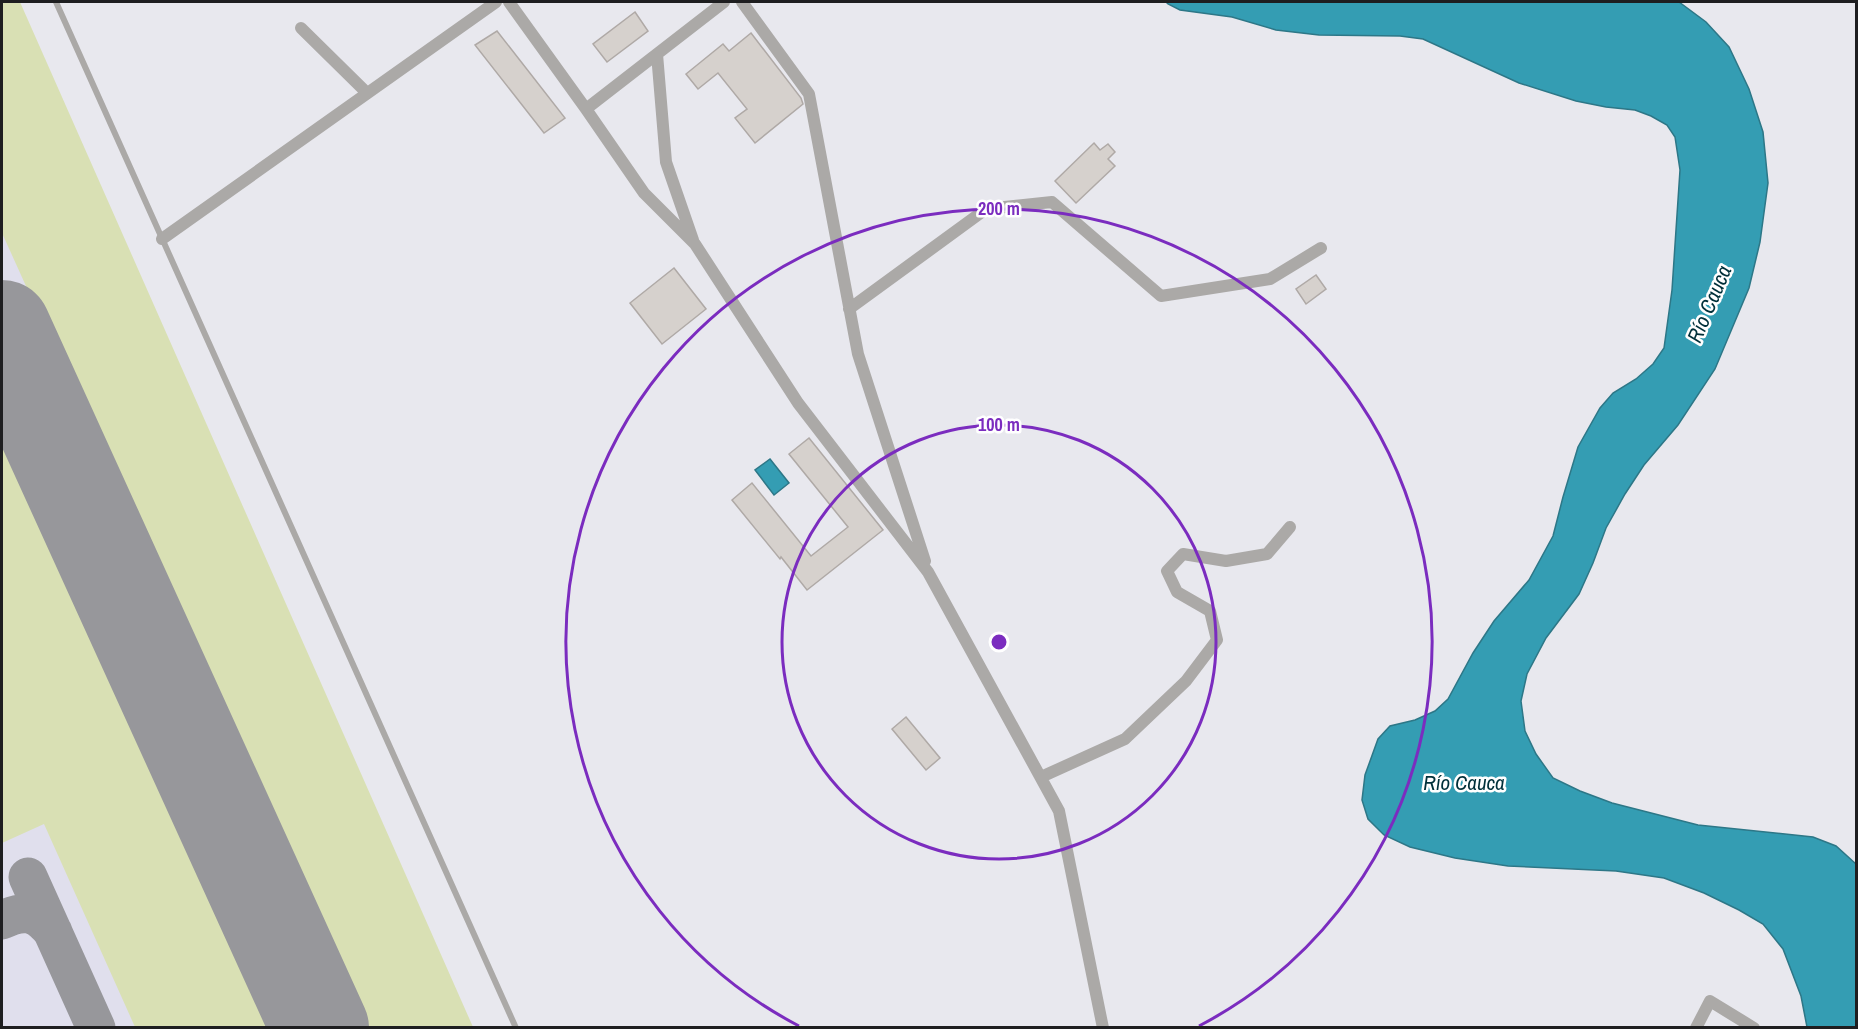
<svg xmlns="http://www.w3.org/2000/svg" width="1858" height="1029" viewBox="0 0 1858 1029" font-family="'Archivo Narrow',sans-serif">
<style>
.built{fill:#e0dfed}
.green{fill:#d9e0b4}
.water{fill:#349db3;stroke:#2d7787;stroke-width:1.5}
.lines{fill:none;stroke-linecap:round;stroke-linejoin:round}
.taxiway{stroke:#97979b;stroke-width:39}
.runway{stroke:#97979b;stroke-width:98}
.building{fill:#d6d1cd;stroke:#afa9a6;stroke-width:1.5}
.lane{stroke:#aba9a7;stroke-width:6}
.street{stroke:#aba9a7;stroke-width:12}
.ring{fill:none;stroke:#7b2cbf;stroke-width:3}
.labels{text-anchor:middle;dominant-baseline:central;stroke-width:5;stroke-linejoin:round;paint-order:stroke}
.water-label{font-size:21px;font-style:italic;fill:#00303a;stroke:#fff}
.centre{fill:#7b2cbf;stroke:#fff;stroke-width:3}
.ring-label{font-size:18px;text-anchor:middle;font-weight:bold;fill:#7b2cbf;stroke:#fff;stroke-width:5;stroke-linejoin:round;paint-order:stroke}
</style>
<rect width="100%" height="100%" fill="#e8e8ee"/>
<!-- built -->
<path class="built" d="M2,2H18L471,1027L2,1028Z"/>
<!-- green -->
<path class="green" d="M2,2H20L473,1027H361L2,233Z
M2,440L268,1027H135L44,824L2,843Z"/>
<!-- water -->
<path class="water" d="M1166,2H1679L1706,22L1729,47L1749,89L1763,132L1768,183L1760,242L1749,288L1715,369L1678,425L1644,465L1625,494L1606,528L1593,563L1579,594L1546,638L1527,674L1521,701L1525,731L1536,754L1553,778L1580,791L1612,803L1698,825L1813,837L1836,846L1856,864V1027H1807L1801,996L1783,949L1763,924L1739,910L1704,893L1664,878L1616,871L1508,866L1455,858L1410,847L1384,835L1368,819L1362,800L1365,775L1378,739L1390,726L1415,720L1435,711L1448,699L1473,653L1494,621L1529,580L1553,536L1563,497L1578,447L1600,408L1613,393L1636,379L1653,364L1664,348L1672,290L1680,170L1675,137L1667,125L1651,116L1635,110L1606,107L1576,101L1519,83L1423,39L1400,36L1319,35L1276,30L1232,17L1180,10L1168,4Z
M770,459L789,483L774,495L755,470Z"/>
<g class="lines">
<!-- taxiway -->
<path class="taxiway" d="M28,877L96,1028
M2,920C25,909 37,912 53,932"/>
<!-- runway -->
<path class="runway" d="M2,329L320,1028"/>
</g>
<!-- building -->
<path class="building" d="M635,12L648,31L607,62L593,44Z
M497,31L565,118L544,133L475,45Z
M751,33L801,98L803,104L755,143L735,118L747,109L718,73L698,89L686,74L723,44L729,51Z
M1094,143L1100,150L1108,144L1115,152L1108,159L1115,166L1076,203L1055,181Z
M674,268L706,309L662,344L630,303Z
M1316,275L1326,289L1306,304L1296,289Z
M809,438L883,530L807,590L781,557L780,559L732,500L752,483L811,556L848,527L789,454Z
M906,717L940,758L926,770L892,729Z"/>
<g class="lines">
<!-- lane -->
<path class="lane" d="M56,2L516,1028"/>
<!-- street -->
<path class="street" d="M509,2L586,109L644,193L695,244L798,403L928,572L1059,811L1103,1028
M742,2L809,94L858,354L925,561
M301,28L367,93
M657,54L666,162L693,240
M586,109L724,2
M162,239L496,2
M849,309L986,209L1052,202L1161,296L1270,279L1321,248
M1041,777L1125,739L1186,681L1217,640L1210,611L1177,592L1167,571L1183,554L1226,561L1267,554L1290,527
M1696,1028L1710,1001L1754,1028"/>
</g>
<!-- distance rings -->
<g class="ring">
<circle cx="999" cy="642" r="217"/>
<path d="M799 1026A433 433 0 1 1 1199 1026"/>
</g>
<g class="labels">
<!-- water labels -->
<g class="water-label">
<text transform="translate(1709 304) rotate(-67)">Río Cauca</text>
<text x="1464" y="782">Río Cauca</text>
</g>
</g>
<circle cx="999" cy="642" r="9" class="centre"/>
<g class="ring-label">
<text x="999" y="215">200 m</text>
<text x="999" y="431">100 m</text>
</g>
<!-- border -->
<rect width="1858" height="1029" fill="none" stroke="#1e1e20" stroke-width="6"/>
</svg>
